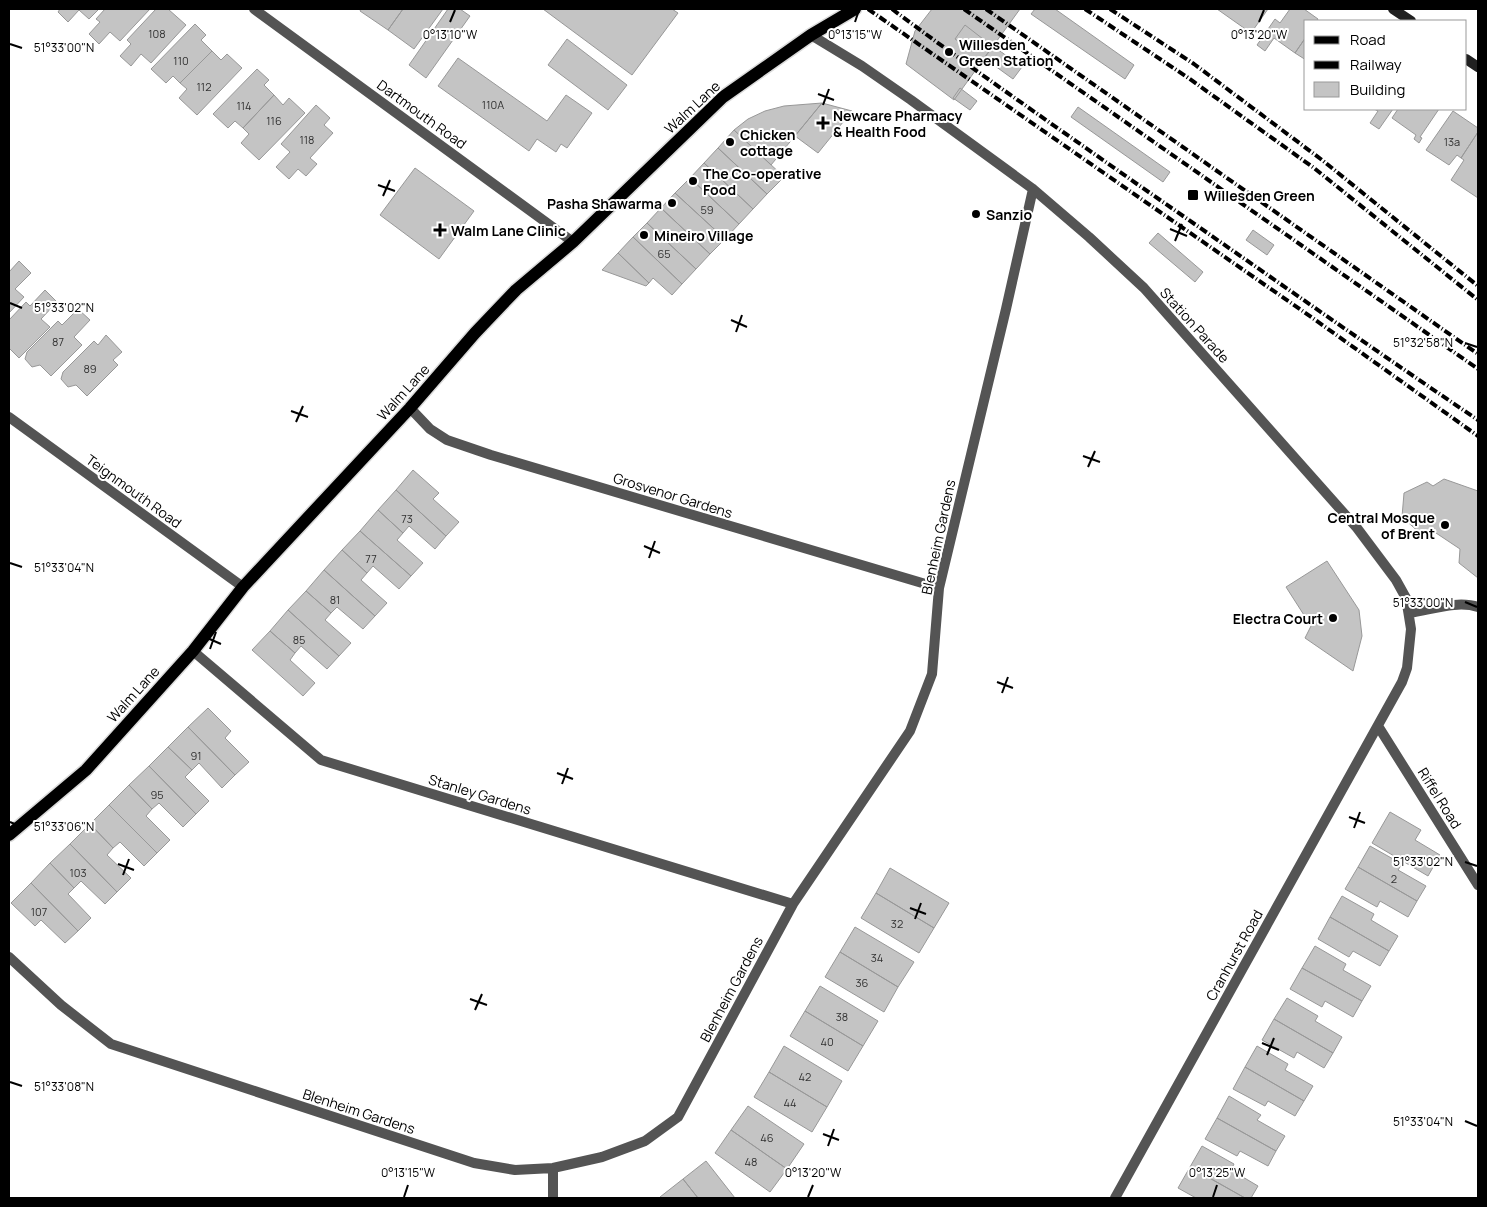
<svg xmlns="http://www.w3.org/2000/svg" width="1487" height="1207" viewBox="0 0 1487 1207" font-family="Manrope,sans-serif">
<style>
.building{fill:#c4c4c4;stroke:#989898}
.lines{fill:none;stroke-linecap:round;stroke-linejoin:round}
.primary-casing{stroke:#dbdbdb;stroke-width:15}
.street{stroke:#545454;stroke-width:10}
.secondary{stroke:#212121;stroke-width:10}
.primary{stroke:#000;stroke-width:12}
.rail{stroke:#000;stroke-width:4;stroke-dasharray:8 2.5 1 2.5;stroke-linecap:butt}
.ticks{fill:none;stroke:#000;stroke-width:2}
.poi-dot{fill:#000;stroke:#fff;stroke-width:2}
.labels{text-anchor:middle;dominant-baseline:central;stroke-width:4;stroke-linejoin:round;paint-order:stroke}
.number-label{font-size:11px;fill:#313131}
.poi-label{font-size:14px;font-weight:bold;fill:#000;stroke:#fff;text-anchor:start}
.street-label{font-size:14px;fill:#000;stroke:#fff}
.ticks-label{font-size:12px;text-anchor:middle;fill:#000;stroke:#fff;stroke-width:4;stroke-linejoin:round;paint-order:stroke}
</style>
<rect width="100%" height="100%" fill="#fff"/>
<!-- building -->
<path class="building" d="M60,9H99L89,19L79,10L68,22L58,12Z
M105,9H150L120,41L110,32L99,44L89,34L100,22L96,19Z
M156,9H168L186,25L151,63L141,54L131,66L120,56L131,44L127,40Z
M361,9H403L388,30L360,11Z
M403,9H443L414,49L388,30Z
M448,9H460L470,16L426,78L409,65Z
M543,9H672L678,13L632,75Z
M932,9H1020L954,100L906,64L915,31Z
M1035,9H1055L1134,65L1125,79L1031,14Z
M1217,9H1268L1251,33Z
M1290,9H1304L1318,19L1317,21H1306V37L1295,53L1274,38L1265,51L1257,45L1275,19L1280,23Z
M195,24L206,35L201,40L212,51L180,83L173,76L166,83L151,69Z
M965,25L983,39L974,52L955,39Z
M1306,37V60L1295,53Z
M567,39L627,85L608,110L548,65Z
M993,46L1022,67L1013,79L984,58Z
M212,51L221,60L227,54L242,68L197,115L179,98L187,89L180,83Z
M458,58L547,121L566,95L592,113L567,148L561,144L556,152L537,139L529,151L438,86Z
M257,69L269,80L264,85L274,95L243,128L235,121L228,128L213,114Z
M960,88L977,101L970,110L953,98Z
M274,95L283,105L289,98L305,113L259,160L241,143L249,134L243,128Z
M822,103L771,165L734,130L748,119L765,111L784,106Z
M822,103L852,111L818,153L795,136Z
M316,105L330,118L324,125L333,133L310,158L317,164L306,176L298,169L289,179L276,167L290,152L281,144Z
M1078,107L1170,172L1163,182L1071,117Z
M1374,109H1393L1379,129L1370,123L1378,111Z
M1398,109H1439L1420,137L1422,138L1419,143L1414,139L1416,135L1392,118Z
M1453,111L1478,128V132L1461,158L1457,155L1449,165L1426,150Z
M734,130L784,177L767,194L718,148Z
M1478,132V198L1451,180L1464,160L1461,158Z
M718,148L767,194L753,209L704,163Z
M704,163L753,209L739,224L690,178Z
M415,168L474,211L439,259L380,215Z
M690,178L739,224L725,239L675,193Z
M675,193L725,239L710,254L661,208Z
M661,208L710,254L696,269L647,223Z
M647,223L696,269L682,284L633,237Z
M1253,230L1274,245L1267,255L1246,240Z
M1158,233L1203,272L1195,282L1149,243Z
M633,237L682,284L672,295L653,278L649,283L618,253Z
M618,253L649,283L646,286L602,270Z
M19,261L31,273L15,289L24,297L9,313V272Z
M45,290L57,302L41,319L50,327L19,358L9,348V320L26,302L30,306Z
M78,309L90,320L74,337L82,345L51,376L40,365L32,367L25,359L27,352L58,321L62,325Z
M106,335L122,352L113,360L118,365L87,396L76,385L68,387L61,379L63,372L94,341L98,345Z
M413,470L439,493L433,499L459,522L446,536L396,490Z
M1444,479L1478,491V578L1459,563L1460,549L1436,533L1421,534L1402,517L1404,493L1427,482L1433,486Z
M396,490L446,536L435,549L409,526L403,533L378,510Z
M378,510L403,533L397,540L423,563L411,576L360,531Z
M360,531L411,576L399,589L373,566L367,573L342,550Z
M342,550L367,573L361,580L387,603L375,616L324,570Z
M1327,561L1359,610L1362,636L1353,671L1305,638L1311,626L1286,587Z
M324,570L375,616L363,629L337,607L331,613L306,591Z
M306,591L331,613L325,620L351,643L339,656L288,610Z
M288,610L339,656L327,669L301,646L295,653L270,631Z
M270,631L295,653L290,660L315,683L303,696L252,650Z
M208,708L231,731L225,738L249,762L235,775L188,727Z
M188,727L235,775L222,788L199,763L192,770L168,747Z
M168,747L192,770L185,777L209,801L196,814L149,766Z
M149,766L196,814L183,827L159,803L152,809L129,785Z
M129,785L152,809L146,816L170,840L157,853L109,805Z
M109,805L157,853L144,866L120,842L113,848L90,824Z
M1390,812L1421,830L1415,840L1440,855L1428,876L1372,843Z
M90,824L113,848L107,855L131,878L117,892L70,844Z
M70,844L117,892L105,904L81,881L74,888L50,863Z
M1370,846L1402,864L1398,870L1426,886L1417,901L1358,867Z
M50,863L74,888L68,894L91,918L78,931L31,883Z
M1358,867L1417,901L1408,917L1380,901L1377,907L1345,889Z
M890,868L949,903L934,928L876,893Z
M31,883L78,931L65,943L41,920L35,926L11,903Z
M876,893L934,928L919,953L861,918Z
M1342,896L1374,914L1371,920L1398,936L1389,951L1330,917Z
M1330,917L1389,951L1380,966L1353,951L1349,957L1318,939Z
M855,927L914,962L898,987L840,952Z
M1315,946L1346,964L1343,970L1371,986L1362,1001L1302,968Z
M840,952L898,987L884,1012L825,977Z
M1302,968L1362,1001L1353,1017L1325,1001L1322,1007L1290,989Z
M820,986L878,1021L863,1046L805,1011Z
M1287,998L1318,1016L1315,1021L1342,1037L1333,1053L1274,1019Z
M805,1011L863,1046L848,1071L790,1036Z
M1274,1019L1333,1053L1324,1068L1297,1052L1294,1058L1262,1040Z
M784,1046L842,1081L827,1107L769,1072Z
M1257,1046L1288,1064L1285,1070L1313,1086L1304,1101L1245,1067Z
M1245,1067L1304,1101L1295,1116L1268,1101L1265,1106L1233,1089Z
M769,1072L827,1107L812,1132L754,1097Z
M1229,1096L1261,1115L1257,1120L1285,1136L1276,1151L1217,1118Z
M748,1106L804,1144L787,1169L731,1130Z
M1217,1118L1276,1151L1268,1166L1240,1151L1237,1156L1205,1139Z
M731,1130L787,1169L770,1192L715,1153Z
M1202,1146L1234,1164L1231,1170L1258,1186L1251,1198H1245L1190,1167Z
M706,1161L735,1198H698L683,1179Z
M1190,1167L1245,1198H1196L1178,1188Z
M683,1179L698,1198H661L660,1197Z"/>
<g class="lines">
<defs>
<path id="primary" d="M9,835L86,770L193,651L243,587L410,408L475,333L516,290L573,242L723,97L811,35L855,9"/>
</defs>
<!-- primary casing -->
<use href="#primary" class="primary-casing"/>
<!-- street -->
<path class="street" d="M254,9L573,242
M811,35L862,66L911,100L1033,189L1089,237L1144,288L1357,528L1396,580L1406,598L1411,629L1407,668L1402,682L1115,1198
M410,408L430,429L447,440L491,455L939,588
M9,417L243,587
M1409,613C1431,610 1457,600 1478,607
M193,651L321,760L793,904
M1378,726L1478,885
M9,957L61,1005L111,1044L474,1163L515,1170L553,1168L602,1157L645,1141L678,1117L793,904L910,731L932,674L939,588L1006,309L1033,189
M553,1168V1198"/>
<!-- secondary -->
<path class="secondary" d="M1393,9L1411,21
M1466,59L1478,67"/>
<!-- primary -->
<use href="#primary" class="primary"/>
<!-- rail -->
<path class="rail" d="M868,9L1314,319L1478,436
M892,9C972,69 1055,126 1137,184C1251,263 1364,343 1478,420
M964,9L1478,369
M986,9L1478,354
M1085,9L1187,77L1314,168L1478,300
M1110,9L1194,64L1322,160L1478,286"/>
</g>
<!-- ticks -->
<path class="ticks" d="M450,22L455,10M855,22L859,10M1259,22L1264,10M10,44L22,48M818,94L834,100M823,105L829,89M378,185L395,191M383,196L390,180M1170,229L1187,236M1175,241L1182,224M10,303L22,308M731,320L747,327M736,332L742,315M1465,343L1477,347M291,411L308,417M296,422L303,406M1083,456L1100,462M1088,467L1095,451M644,546L660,553M649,558L655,541M10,563L22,567M1465,602L1477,607M205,637L221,644M210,649L216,632M997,682L1013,688M1002,693L1008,677M557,773L573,779M562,784L568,768M1349,817L1365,823M10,822L22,827M1354,828L1360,812M1465,862L1477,866M118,864L134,870M123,875L129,859M910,908L926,914M915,919L921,903M470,999L487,1005M475,1010L482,994M1262,1043L1279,1050M1267,1055L1274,1038M10,1082L22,1086M1465,1121L1477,1126M823,1134L839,1140M828,1146L834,1129M404,1197L408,1185M808,1197L813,1185M1213,1197L1217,1185"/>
<!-- markers -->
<g class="poi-dot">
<circle cx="949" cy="52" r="5"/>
<path d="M820.5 115.5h5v5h5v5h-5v5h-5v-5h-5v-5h5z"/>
<circle cx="730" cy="142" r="5"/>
<circle cx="693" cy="181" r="5"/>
<rect x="1187" y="189" width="12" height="12" rx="2.5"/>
<circle cx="672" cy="203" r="5"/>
<circle cx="976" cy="214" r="5"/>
<path d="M437.5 222.5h5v5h5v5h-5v5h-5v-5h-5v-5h5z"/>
<circle cx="644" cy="235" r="5"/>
<circle cx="1445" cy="525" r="5"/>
<circle cx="1333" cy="618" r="5"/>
</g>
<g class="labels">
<!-- number labels -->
<g class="number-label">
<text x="157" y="33">108</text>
<text x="181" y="60">110</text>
<text x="204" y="86">112</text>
<text x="493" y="104">110A</text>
<text x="244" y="105">114</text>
<text x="274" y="120">116</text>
<text x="307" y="139">118</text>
<text x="1452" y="141">13a</text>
<text x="707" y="209">59</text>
<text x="664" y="253">65</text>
<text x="58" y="341">87</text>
<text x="90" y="368">89</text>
<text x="407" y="518">73</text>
<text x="371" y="558">77</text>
<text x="335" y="599">81</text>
<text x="299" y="639">85</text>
<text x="196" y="755">91</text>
<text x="157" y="794">95</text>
<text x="78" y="872">103</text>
<text x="1394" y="878">2</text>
<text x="39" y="911">107</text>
<text x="897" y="923">32</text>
<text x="877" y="957">34</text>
<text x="862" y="982">36</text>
<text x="842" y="1016">38</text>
<text x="827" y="1041">40</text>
<text x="805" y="1076">42</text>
<text x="790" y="1102">44</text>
<text x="767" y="1137">46</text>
<text x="751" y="1161">48</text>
</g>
<!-- poi labels -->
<g class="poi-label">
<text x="959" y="44">Willesden<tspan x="959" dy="16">Green Station</tspan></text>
<text x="833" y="115">Newcare Pharmacy<tspan x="833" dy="16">&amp; Health Food</tspan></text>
<text x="740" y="134">Chicken<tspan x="740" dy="16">cottage</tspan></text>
<text x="703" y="173">The Co-operative<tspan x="703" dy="16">Food</tspan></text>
<text x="1204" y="195">Willesden Green</text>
<text x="662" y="203" text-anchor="end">Pasha Shawarma</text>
<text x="986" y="214">Sanzio</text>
<text x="451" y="230">Walm Lane Clinic</text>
<text x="654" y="235">Mineiro Village</text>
<text x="1435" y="517" text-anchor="end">Central Mosque<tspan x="1435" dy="16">of Brent</tspan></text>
<text x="1323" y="618" text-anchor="end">Electra Court</text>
</g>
<!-- street labels -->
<g class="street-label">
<text transform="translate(692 107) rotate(-43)">Walm Lane</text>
<text transform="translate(422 114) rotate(36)">Dartmouth Road</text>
<text transform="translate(1195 325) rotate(48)">Station Parade</text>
<text transform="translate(403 392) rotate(-48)">Walm Lane</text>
<text transform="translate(134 491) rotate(36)">Teignmouth Road</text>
<text transform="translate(673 495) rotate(17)">Grosvenor Gardens</text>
<text transform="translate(938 537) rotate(-78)">Blenheim Gardens</text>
<text transform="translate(133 694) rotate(-48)">Walm Lane</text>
<text transform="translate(480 794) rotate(17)">Stanley Gardens</text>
<text transform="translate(1440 798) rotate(58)">Riffel Road</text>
<text transform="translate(1234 955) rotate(-61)">Cranhurst Road</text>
<text transform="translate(731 989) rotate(-62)">Blenheim Gardens</text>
<text transform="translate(359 1111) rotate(18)">Blenheim Gardens</text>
</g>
</g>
<g class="ticks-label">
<text x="450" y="39">0°13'10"W</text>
<text x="855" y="39">0°13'15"W</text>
<text x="1259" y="39">0°13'20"W</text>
<text x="64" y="52">51°33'00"N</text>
<text x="64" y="312">51°33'02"N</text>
<text x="1423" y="347">51°32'58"N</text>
<text x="64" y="572">51°33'04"N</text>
<text x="1423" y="607">51°33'00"N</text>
<text x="64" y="831">51°33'06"N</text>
<text x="1423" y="866">51°33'02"N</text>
<text x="64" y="1091">51°33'08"N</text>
<text x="1423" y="1126">51°33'04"N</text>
<text x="408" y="1177">0°13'15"W</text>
<text x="813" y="1177">0°13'20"W</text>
<text x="1217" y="1177">0°13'25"W</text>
</g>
<!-- border -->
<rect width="1487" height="1207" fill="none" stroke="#000000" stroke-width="20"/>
<!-- legend -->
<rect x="1304" y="20" width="162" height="90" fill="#ffffff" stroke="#999999"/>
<rect x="1314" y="36" width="25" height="8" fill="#000000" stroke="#999999"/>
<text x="1350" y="45" font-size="15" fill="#000000">Road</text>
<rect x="1314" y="61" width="25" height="8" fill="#000000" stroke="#999999"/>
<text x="1350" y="70" font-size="15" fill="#000000">Railway</text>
<rect x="1314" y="82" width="25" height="15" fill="#c4c4c4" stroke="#999999"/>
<text x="1350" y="95" font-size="15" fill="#000000">Building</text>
</svg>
